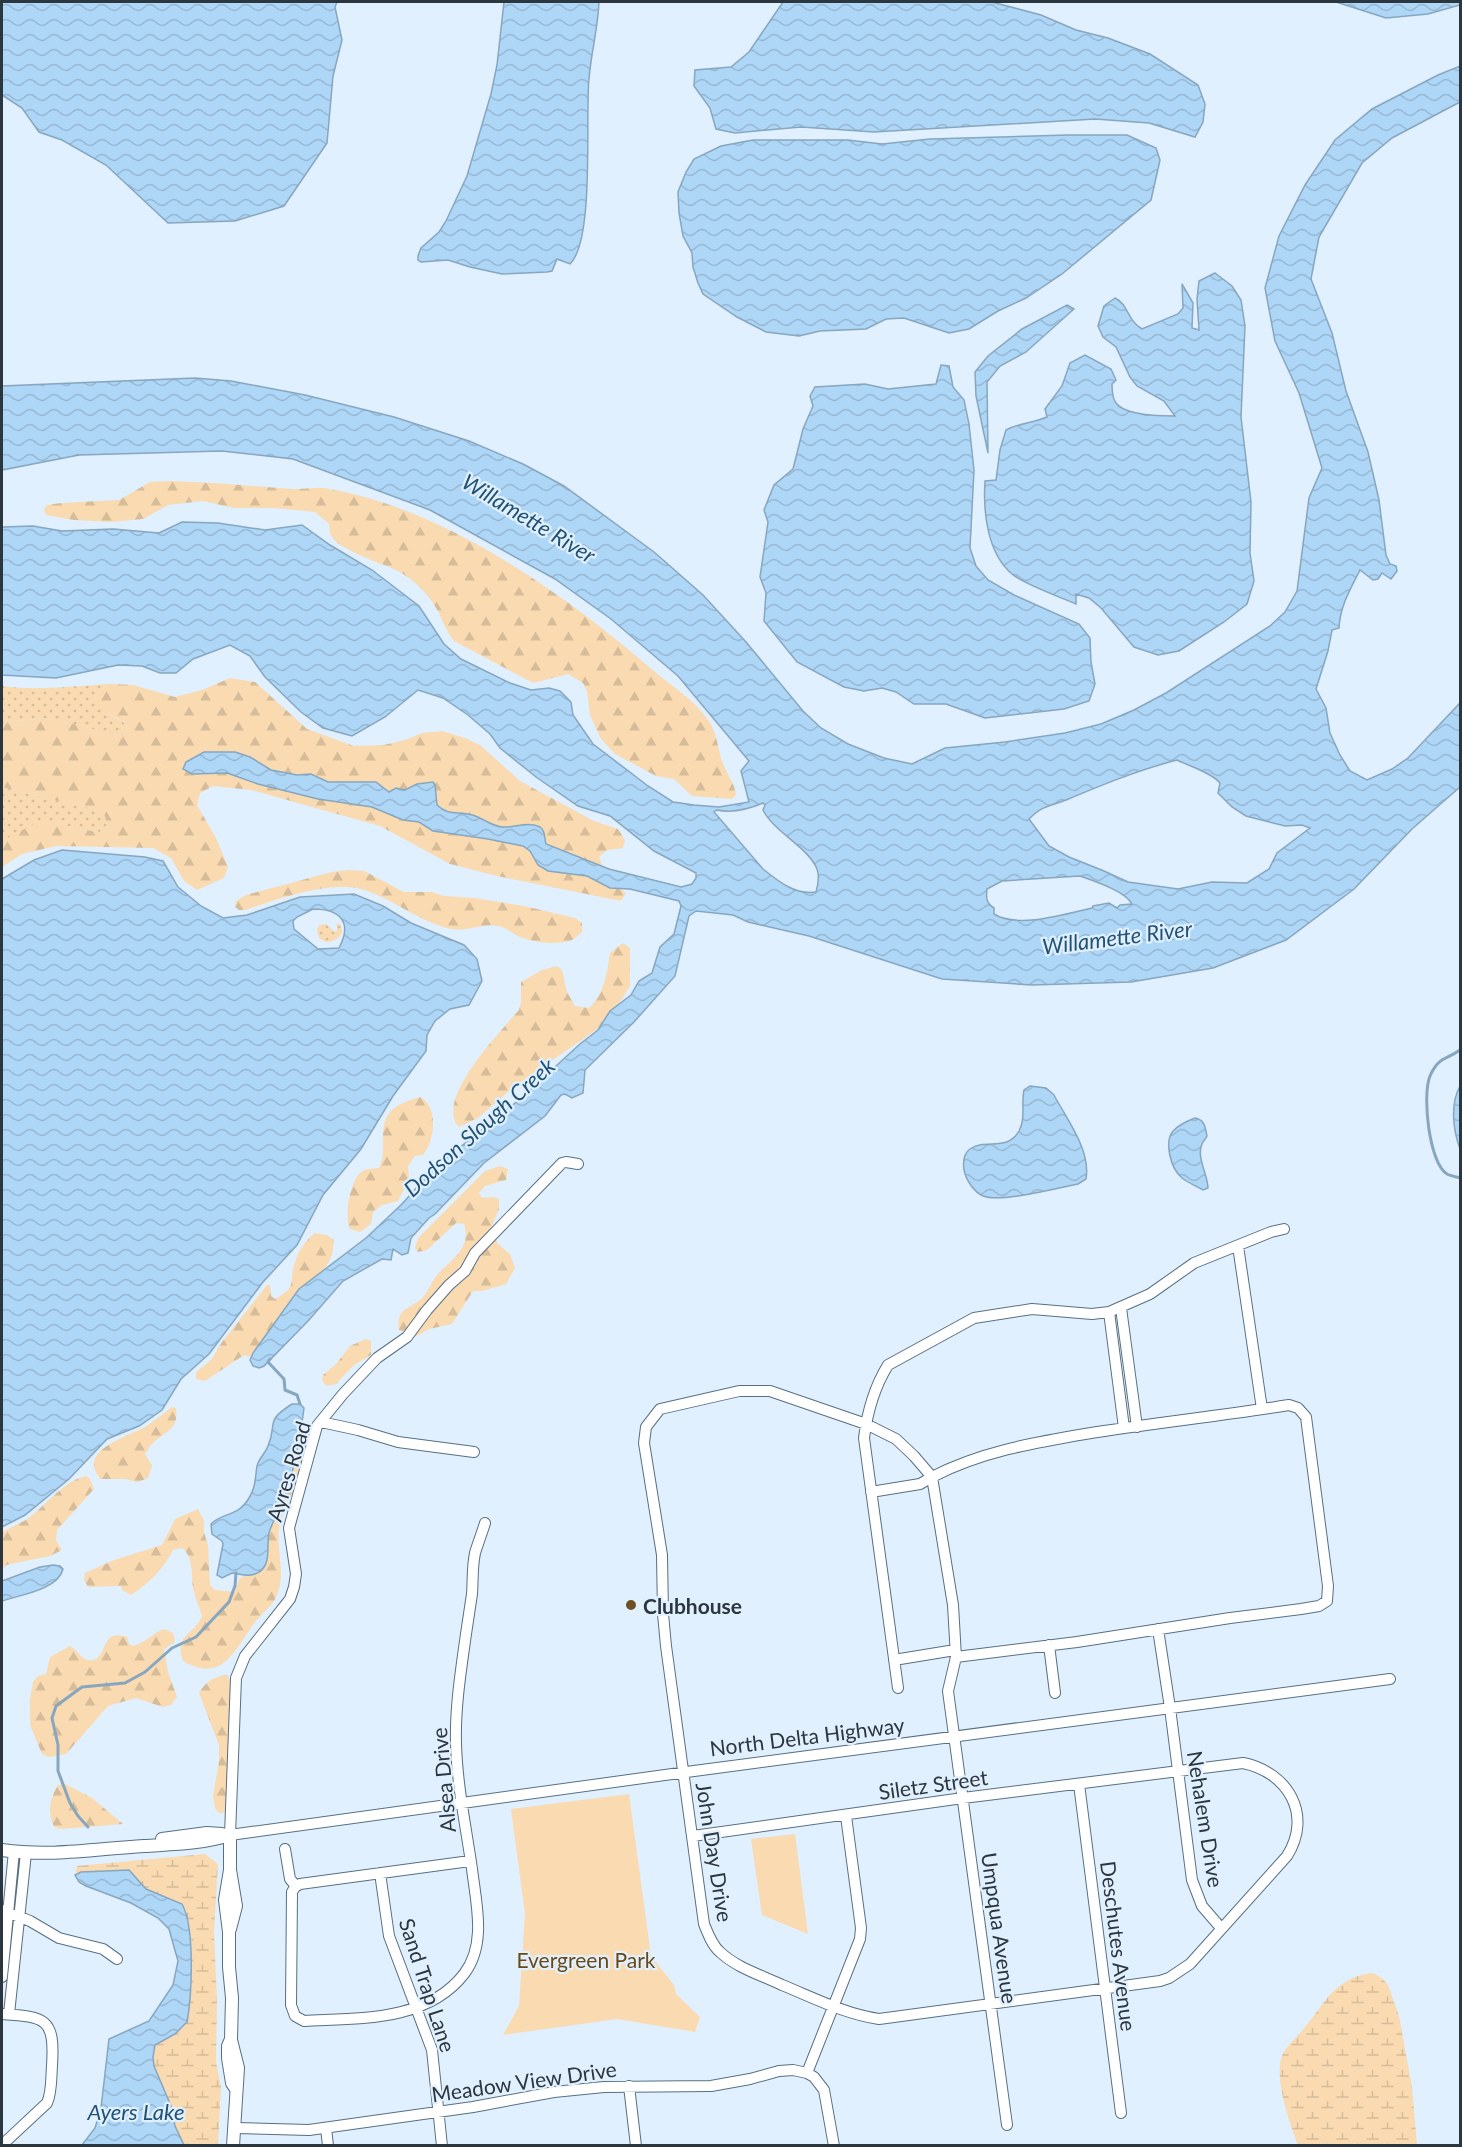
<svg xmlns="http://www.w3.org/2000/svg" width="1462" height="2147" viewBox="0 0 1462 2147" font-family="Lato,sans-serif">
<style>
.grass{fill:url(#grass-dots)}
.forest{fill:url(#forest-firs)}
.wetland{fill:url(#wetland-marsh)}
.green{fill:#f9dab1}
.water{fill:url(#water-waves);stroke:#87a6bf;stroke-width:1.5;fill-rule:evenodd}
.lines{fill:none;stroke-linecap:round;stroke-linejoin:round}
.stream{stroke:#87a6bf;stroke-width:3}
.minor-casing{stroke:#586f82;stroke-width:12}
.tertiary-casing{stroke:#586f82;stroke-width:14}
.minor{stroke:#fff;stroke-width:10}
.tertiary{stroke:#fff;stroke-width:12}
.poi-dot{fill:#6f5025;stroke:#e1f0fe;stroke-width:2}
.labels{text-anchor:middle;dominant-baseline:central;stroke-width:4.5;stroke-linejoin:round;paint-order:stroke}
.street-label{font-size:21px;fill:#2c363e;stroke:#e1f0fe}
.poi-label{font-size:21px;font-weight:bold;fill:#2c363e;stroke:#e1f0fe;text-anchor:start}
.park-label{font-size:21px;fill:#6a4915;stroke:#e1f0fe}
.water-label{font-size:22px;font-style:italic;fill:#215276;stroke:#e1f0fe}
</style>
<defs>
<pattern id="grass-dots" width="8" height="8" patternUnits="userSpaceOnUse" patternTransform="scale(1.5)"><rect width="8" height="8" fill="#f9dab1"/><path d="M2 2h.1M6 6h.1" fill="none" stroke="#d6bc99" stroke-width="1.8" stroke-linecap="round"/></pattern>
<pattern id="forest-firs" width="22" height="20" patternUnits="userSpaceOnUse" patternTransform="scale(1.5)"><rect width="22" height="20" fill="#f9dab1"/><path d="M5 1l3.5 6h-7zM16 11l3.5 6h-7z" fill="#d6bc99"/></pattern>
<pattern id="wetland-marsh" width="20" height="14" patternUnits="userSpaceOnUse" patternTransform="scale(1.5)"><rect width="20" height="14" fill="#f9dab1"/><path d="M1 5h8M5 5V1M11 12h8M15 12V8" fill="none" stroke="#d6bc99"/></pattern>
<pattern id="water-waves" width="16" height="10" patternUnits="userSpaceOnUse" patternTransform="scale(1.5)"><rect width="16" height="10" fill="#aed6f6"/><path d="M0 5q4-4 8 0t8 0" fill="none" stroke="#96b8d4"/></pattern>
</defs>
<rect width="100%" height="100%" fill="#e1f0fe"/>
<!-- grass -->
<path class="grass" d="M110,684L97,693L109,714L126,724L127,731L122,735L109,734L75,724L44,718L2,723V686C37,691 75,686 110,684Z
M2,787L94,809L105,816L107,826L101,832L82,830L50,821L2,841Z
M337,923L340,924C345,936 337,941 326,942L319,938L317,930L319,925L326,924L335,932L337,931Z"/>
<!-- forest -->
<path class="forest" d="M166,481C208,482 250,486 292,489C304,490 317,486 329,489C446,509 566,595 654,671C673,687 697,702 710,723C718,736 718,753 724,766C728,776 735,784 736,795L732,799L692,796L674,779L656,776L615,754L601,739L590,715L587,691L583,683L568,674L533,683L454,641C447,632 444,624 439,613C430,596 415,580 398,571C382,563 341,551 332,537C329,533 330,529 329,524L315,512L274,508H234L203,501L168,505L143,519L111,522L74,520L46,515L44,509L47,505L61,503L119,500L150,482Z
M230,678L255,682L307,729L354,746L384,745L405,740L422,733L442,731L465,738L480,745L520,781L594,821L618,829L625,840L623,848L607,850L599,857L607,879L626,893L621,901L497,876L450,864L380,826L251,790L213,786L200,793L197,805L216,838L228,867L224,878L197,890L184,881L171,858L153,848L56,846L22,854L2,867V841L39,821H50L82,830L100,832L107,826L105,816L93,809L2,787V723L44,718L75,724L109,734L122,735L127,731L126,724L96,705L97,693L110,684L133,685L175,697L202,690Z
M349,870L364,871L404,892H432L444,896L474,898L524,906L575,918L582,923V932C579,934 575,939 572,940C560,945 538,943 526,939C517,937 510,930 502,927C486,921 468,932 452,929C420,923 393,898 361,889C330,880 275,900 245,910H239L235,907L236,901L246,895L332,872Z
M623,943L630,948V986L622,999L596,1030L515,1086L478,1118L459,1127C433,1100 502,1030 519,1010L521,1002V982L542,970L557,966L562,970L567,992L575,1006L589,1008C604,995 607,973 610,953Z
M420,1097C439,1107 435,1140 423,1155L415,1156L408,1166L409,1179L398,1201L382,1205L373,1212L371,1224L360,1232L350,1229C344,1216 350,1183 360,1173C364,1168 373,1169 379,1168C383,1160 383,1154 383,1144C382,1113 390,1106 420,1097Z
M500,1166L508,1169L506,1180L485,1186L479,1193L482,1198L494,1197L499,1199V1209L492,1226L497,1243L510,1254L515,1268L506,1284L482,1291H473L452,1324L429,1329L415,1337L399,1330C396,1308 408,1310 421,1299C428,1293 431,1282 437,1275C451,1259 472,1249 464,1224L456,1223L427,1250L418,1252L415,1248L418,1238L485,1171Z
M315,1233L327,1235L334,1240C333,1248 333,1256 328,1263C321,1276 305,1286 295,1297C278,1315 268,1341 249,1357L244,1355L205,1381L196,1379V1372L211,1360L222,1342L267,1285H270L271,1296L275,1299C299,1286 288,1281 295,1262C298,1251 306,1240 315,1233Z
M366,1339L371,1341V1355L354,1365L336,1384L327,1386L322,1381L323,1375L336,1364L350,1346Z
M172,1407L176,1408C179,1429 166,1431 154,1442C150,1445 148,1450 145,1454L152,1466L148,1478L138,1482L125,1479H100C97,1474 93,1468 94,1462C97,1445 132,1434 145,1427C154,1421 163,1414 172,1407Z
M302,1431L305,1433C314,1456 288,1496 281,1520C274,1540 284,1563 280,1584C275,1608 266,1607 253,1625C234,1651 222,1684 183,1661C174,1633 193,1637 202,1616C199,1607 195,1597 193,1588C191,1575 194,1557 182,1548L173,1550C163,1570 149,1583 131,1595L122,1590L121,1586L88,1587L84,1580L85,1573L114,1560L162,1545L175,1519L198,1509L204,1521V1532L208,1545L210,1585L215,1590L235,1592L239,1579L244,1576L251,1575L266,1563L269,1535L276,1511L284,1501L297,1459Z
M86,1476L90,1479L94,1489L57,1530L56,1540L62,1550L50,1556L6,1565L2,1569V1532C11,1527 23,1523 31,1516C48,1503 64,1481 86,1476Z
M164,1629L173,1633L175,1640L174,1643L164,1649L168,1672L177,1697L171,1705L163,1707L136,1698L108,1706L66,1754L49,1757L42,1754L30,1725V1699L33,1682L38,1676L46,1674L50,1657L70,1646C76,1649 81,1659 88,1660C110,1663 97,1627 127,1637L129,1644L133,1646C149,1641 151,1634 164,1629Z
M228,1675L232,1689L228,1812L219,1813L215,1808L213,1796L219,1762V1745L199,1693C206,1681 215,1676 228,1675Z
M65,1784L92,1798L123,1824L61,1829L54,1827C47,1811 50,1799 58,1785Z"/>
<!-- wetland -->
<path class="wetland" d="M205,1854L218,1864L214,1932L217,2000L216,2062L221,2087L218,2145H184L175,2126L171,2106L154,2066L153,2057L155,2045L175,2034L187,2022C192,1995 195,1927 182,1904L146,1889L139,1880L124,1870L77,1873L75,1875L77,1866Z
M1373,1973L1382,1978L1388,1985L1399,2016L1412,2087L1417,2145H1298C1290,2124 1275,2082 1281,2059C1284,2048 1293,2041 1300,2033C1324,2007 1332,1977 1373,1973Z"/>
<!-- green -->
<path class="green" d="M629,1794L651,1956L674,1985L676,1994L700,2017L695,2032L617,2019L503,2035L519,2006L525,1914L511,1809Z
M795,1834L808,1934L762,1915L751,1839Z"/>
<!-- water -->
<path class="water" d="M2,2H337L335,7L342,40L333,76L327,143L284,206L235,221L168,223L106,165L62,140L39,132L22,108L2,95Z
M504,2H599C598,28 591,53 589,79C585,116 595,240 570,264L557,259L552,271L547,272L502,274L470,267L448,260L421,262L418,260V256L421,248L439,232L446,221L467,176L491,94L497,65Z
M783,2H992L1041,15L1076,30L1108,38L1150,54L1198,85L1205,104L1203,122L1195,137L1149,123L1095,119L874,132L801,127L735,133L716,129L710,108L694,86L695,70L731,67L749,52Z
M1336,2H1460V5L1428,14L1386,18Z
M1460,66V102L1392,138L1362,163L1319,237L1311,279L1332,333L1346,391L1368,452L1379,500L1386,555L1390,564L1396,566L1397,571L1391,579L1382,573L1378,579L1373,580L1360,570C1351,588 1340,606 1339,628L1332,630L1328,651L1316,689L1326,708L1330,733L1340,755L1350,771L1367,780L1392,769L1408,758L1460,703V787L1412,829L1354,889L1286,940L1213,968L1131,982L1032,985L942,979L809,936L748,922L733,915L696,911L689,916L675,976L634,1022L585,1070L583,1093L572,1098L565,1094L561,1095L545,1116L484,1163L435,1214L429,1218L411,1238L408,1253L402,1255L393,1249L391,1260L382,1259L343,1281L308,1321L264,1366L259,1368L253,1366L250,1360L253,1353L299,1289L366,1238L402,1204L433,1169L520,1099L580,1044L598,1030L610,1011L631,995L639,981L652,973L660,947L674,934L681,906L679,901L630,889L610,888L587,876L548,871L538,865L530,851L523,846L488,839L433,831L419,822L403,820L372,807L318,799L258,784L227,773L192,774L183,769L186,762L204,752H235L250,757L271,770L297,775L311,774L328,782H376L389,792L396,788L405,790L417,784L433,782L435,785L437,805C448,816 458,811 472,815C483,818 491,826 502,827C514,828 529,821 540,827C546,831 544,838 546,844L609,869L681,887L692,884L696,878V873L654,851L610,816L578,806L536,777L500,748L490,734L468,715L443,698L418,690L385,717L352,736L323,728L301,712L265,677L250,656L230,645L193,659L176,673H160L142,666L118,665L56,678L2,675V527L33,526L62,531L113,529L159,533L182,522L218,523L265,530L302,525L330,545L372,570L419,606L444,644L461,659L510,683L531,690L549,688L560,691L571,702L573,715L593,744L648,786L673,802L694,805L719,807L749,802L741,771L749,761L678,676L611,619L555,579L430,510L293,459L222,451L79,455L2,470V386L195,378L231,381L305,395L394,417L469,441L523,464L564,486L654,552L703,595L746,642L803,711L821,728L848,744L884,758L912,764L945,748L1005,742L1065,733L1101,724L1134,710L1166,693L1270,626L1285,612L1297,591L1309,498L1322,468L1299,393L1275,341L1265,288L1279,236L1305,185L1335,140L1372,109L1438,75ZM1177,760C1189,766 1212,773 1220,783L1218,793L1232,807L1246,816L1285,826L1302,825L1310,828L1277,853L1269,869L1247,883L1212,882L1178,889L1128,882L1104,871L1069,857L1049,846L1029,819C1043,805 1048,807 1066,800C1102,785 1138,770 1177,760ZM763,803L765,805L763,810C774,832 808,847 817,869C820,877 818,885 816,892C795,895 779,882 763,869L714,812L717,810C731,813 749,809 763,803ZM1080,876C1094,881 1125,891 1132,904L1120,905L1117,908L1109,903L1093,906L1092,908C1066,914 1017,929 994,914V908C986,903 986,898 987,889L1002,881Z
M1068,135H1127L1156,148L1160,160L1151,200L1062,274L1026,298L998,311L969,329L949,333L904,318L886,319L866,329L820,331L799,336L766,332L737,317L703,294L698,283L693,267L692,253L683,236L679,213L678,192L686,172L694,159L721,146L753,140H848L882,144L930,139Z
M1215,273L1232,286L1241,300L1245,326L1241,417L1251,502L1250,553L1254,581L1247,604L1224,622L1179,651L1158,655L1134,647L1101,608L1089,598L1076,594V604C1060,597 1023,584 1012,574C987,553 983,511 985,481L996,480L1000,450L1006,430C1019,423 1033,423 1047,417L1045,409L1062,386L1070,363L1085,355L1111,369L1116,380L1112,384C1112,390 1112,398 1116,403C1125,416 1161,416 1175,416L1164,401L1137,386L1130,377L1116,347L1103,337L1098,326L1104,306L1115,298C1129,305 1126,319 1142,329L1178,314L1183,308L1182,284L1193,303L1192,328L1199,330L1197,299L1199,281Z
M1067,305L1074,309L1026,352L1000,366L987,382L988,453L976,396L975,372L988,356L1022,329Z
M941,365L949,366L953,387L964,400L969,424L974,470L970,548L976,566L988,580L1014,595L1079,624L1090,638L1091,662L1095,684L1089,701L1064,709L985,718L946,704H914L896,692L882,688L864,691L844,687L797,662L764,621L766,593L760,577L768,522L764,510L774,485L793,469L803,429L813,406L810,396L815,387L865,384L888,389L936,384Z
M62,850L145,857L163,861L178,887L201,906L223,918L247,915L300,897L354,894L383,906L411,923L464,945L477,959L482,981L469,1005L450,1009L435,1021L427,1035L426,1051L393,1096L361,1149L323,1195L297,1245L263,1282L209,1354L181,1379L162,1410L139,1426L107,1439L69,1479L25,1515L2,1527V879L34,860ZM313,909C340,909 353,922 339,948L318,949L294,929L293,921L297,917Z
M1030,1086L1046,1088L1054,1095C1067,1120 1091,1150 1086,1179L1078,1184C1058,1188 1000,1203 983,1196C974,1192 966,1180 964,1170C963,1163 963,1154 970,1149C986,1138 1007,1152 1019,1131C1026,1118 1021,1104 1024,1090Z
M1460,1086V1149C1453,1130 1450,1104 1460,1086Z
M1195,1118C1205,1120 1205,1127 1207,1136C1206,1139 1203,1141 1202,1144C1196,1157 1208,1175 1208,1188L1203,1190C1197,1186 1188,1183 1182,1178C1171,1169 1163,1141 1174,1130C1180,1124 1187,1121 1195,1118Z
M292,1404H300L304,1408C300,1440 295,1468 284,1499C280,1511 273,1519 269,1533C266,1545 272,1564 259,1572C250,1578 241,1574 232,1573L222,1578L217,1575L223,1544L222,1541L212,1534L211,1524C223,1512 238,1517 249,1498C256,1487 255,1478 257,1466C259,1458 265,1454 268,1446C278,1422 264,1422 292,1404Z
M53,1565L60,1566L63,1569C58,1590 19,1595 2,1601V1581L40,1567Z
M129,1870L146,1889L182,1904C195,1927 192,1995 187,2022L175,2034L155,2045L153,2057L154,2066L171,2106L175,2126L184,2145H82L95,2128L101,2108L109,2039L149,2021L173,1985L178,1961L169,1929L158,1918L131,1903L86,1886L79,1882L75,1875L81,1872Z"/>
<g class="lines">
<!-- stream -->
<path class="stream" d="M1460,1050C1446,1060 1438,1057 1430,1076C1422,1095 1429,1163 1447,1174C1451,1176 1457,1177 1460,1178
M270,1359L268,1362L284,1379L285,1390L297,1395L300,1404
M88,1827L78,1816L70,1803L58,1771V1745L52,1718L56,1706L82,1687L125,1683L145,1672L172,1648L196,1637L229,1602L235,1586L236,1573"/>
<defs>
<path id="minor" d="M578,1164L566,1162L562,1163L475,1253L465,1271L449,1285L427,1310L407,1337L377,1358L343,1394L317,1426L289,1528L296,1574L294,1587L290,1599L245,1656L236,1678L230,1835L694,1771L1390,1679
M1238,1246L1262,1409
M1121,1308L1137,1427
M1109,1312L1124,1428
M321,1422L358,1430L398,1442L474,1452
M1158,1629L1170,1708L1192,1880L1202,1906L1221,1928
M1049,1645L1055,1693
M956,1657L1077,1642L1230,1618L1301,1609L1319,1606L1327,1601L1328,1586L1306,1417L1298,1408L1289,1405C1221,1416 1153,1423 1085,1434C1032,1443 980,1452 932,1477L953,1605L956,1657L948,1691L1007,2125
M894,1660L955,1650
M898,1688L864,1438C867,1414 875,1386 888,1365L974,1318L1032,1309L1092,1314L1109,1312L1150,1294L1194,1263L1271,1232L1284,1229
M1079,1784L1121,2113
M693,1836L963,1798L1243,1763C1288,1772 1313,1815 1287,1856L1190,1964L1169,1978L1160,1981L879,2019C845,2014 814,1998 782,1985C761,1975 737,1968 720,1952C712,1945 708,1934 704,1924L666,1646L663,1614L662,1555L644,1443L646,1427L660,1409L739,1391H770L866,1424L896,1439L914,1456L932,1477L920,1484L871,1492
M285,1849L290,1879L296,1886
M470,1861L300,1884L295,1887L292,1892L291,2005L295,2016L304,2021C358,2018 427,2022 464,1974C487,1944 476,1903 472,1869C466,1827 457,1785 456,1743C455,1707 461,1670 466,1634C468,1621 470,1607 472,1594C473,1580 472,1567 475,1553C478,1543 482,1533 485,1523
M380,1873L389,1936L432,2050L442,2146
M2,1910L30,1921L59,1938L103,1949L117,1959
M2,1977L14,1851
M2,2014C46,2017 55,2018 52,2066C51,2078 52,2092 47,2103L2,2145
M9,2014L26,1853
M807,2073L860,1939L861,1928L846,1816
M629,2086L636,2146
M236,2128L309,2130L473,2107L554,2092L604,2087L711,2086L750,2079L779,2071L793,2070L807,2073L814,2077L824,2090L834,2146
M326,2128L328,2146"/>
<path id="tertiary" d="M230,1835V1870L236,1906L230,1929
M162,1839L207,1833L222,1834
M2,1850C52,1857 94,1849 144,1846C175,1844 200,1844 230,1835
M230,1870L225,1900L229,1932V1967L232,1998L231,2039L228,2046V2058L232,2083L236,2089
M231,2040L238,2068L233,2146"/>
</defs>
<!-- minor casing -->
<use href="#minor" class="minor-casing"/>
<!-- tertiary casing -->
<use href="#tertiary" class="tertiary-casing"/>
<!-- minor -->
<use href="#minor" class="minor"/>
<!-- tertiary -->
<use href="#tertiary" class="tertiary"/>
</g>
<!-- markers -->
<circle class="poi-dot" cx="631" cy="1605" r="6"/>
<g class="labels">
<!-- street labels -->
<g class="street-label">
<text transform="translate(288 1471) rotate(-73)">Ayres Road</text>
<text transform="translate(807 1736) rotate(-7)">North Delta Highway</text>
<text transform="translate(443 1780) rotate(-95)">Alsea Drive</text>
<text transform="translate(933 1784) rotate(-8)">Siletz Street</text>
<text transform="translate(1206 1819) rotate(81)">Nehalem Drive</text>
<text transform="translate(715 1852) rotate(81)">John Day Drive</text>
<text transform="translate(1000 1928) rotate(82)">Umpqua Avenue</text>
<text transform="translate(1119 1946) rotate(83)">Deschutes Avenue</text>
<text transform="translate(428 1985) rotate(72)">Sand Trap Lane</text>
<text transform="translate(524 2081) rotate(-8)">Meadow View Drive</text>
</g>
<!-- poi labels -->
<g class="poi-label">
<text x="643" y="1605">Clubhouse</text>
</g>
<!-- park labels -->
<g class="park-label">
<text x="586" y="1959">Evergreen Park</text>
</g>
<!-- water labels -->
<g class="water-label">
<text transform="translate(529 518) rotate(31)">Willamette River</text>
<text transform="translate(1117 937) rotate(-7)">Willamette River</text>
<text transform="translate(479 1127) rotate(-42)">Dodson Slough Creek</text>
<text x="136" y="2111">Ayers Lake</text>
</g>
</g>
<!-- border -->
<rect width="1462" height="2147" fill="none" stroke="#2c363e" stroke-width="6"/>
</svg>
